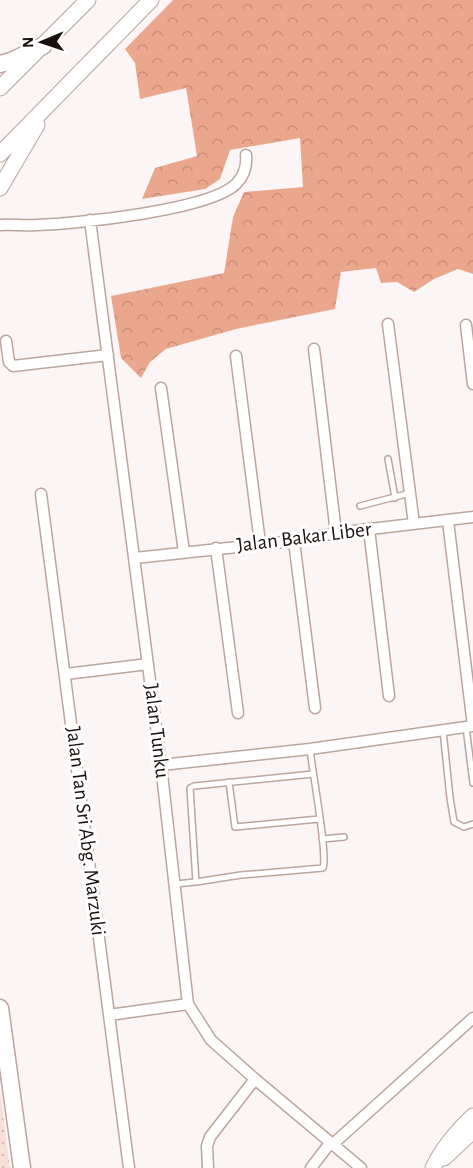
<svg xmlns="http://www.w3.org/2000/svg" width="473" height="1168" viewBox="0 0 473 1168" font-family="'Alegreya Sans',sans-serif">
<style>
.grass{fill:url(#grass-dots)}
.forest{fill:url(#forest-crowns)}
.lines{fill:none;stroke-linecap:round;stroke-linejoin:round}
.lane-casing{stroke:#bca59d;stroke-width:8}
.street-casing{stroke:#bca59d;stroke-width:13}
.secondary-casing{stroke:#bca59d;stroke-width:17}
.primary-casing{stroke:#bca59d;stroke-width:19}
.lane{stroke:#fff;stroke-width:5}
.street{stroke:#fff;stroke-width:10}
.secondary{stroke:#fff;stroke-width:15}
.primary{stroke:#fff;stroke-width:16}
.labels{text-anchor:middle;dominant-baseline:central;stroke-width:6;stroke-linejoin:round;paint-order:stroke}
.street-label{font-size:21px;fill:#19110e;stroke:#fff}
</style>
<defs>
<pattern id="grass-dots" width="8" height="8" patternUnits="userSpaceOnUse" patternTransform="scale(1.5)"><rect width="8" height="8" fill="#f9e0d7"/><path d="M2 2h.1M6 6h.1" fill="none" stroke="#d5bfb7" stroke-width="1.8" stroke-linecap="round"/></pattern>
<pattern id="forest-crowns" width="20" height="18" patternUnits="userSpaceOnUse" patternTransform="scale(1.5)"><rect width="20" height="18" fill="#eba78e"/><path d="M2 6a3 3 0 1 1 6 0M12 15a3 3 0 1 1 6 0" fill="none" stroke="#c98f79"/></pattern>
</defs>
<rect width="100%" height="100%" fill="#fbf6f5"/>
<!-- grass -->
<path class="grass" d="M0,1091L10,1168H0Z"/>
<!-- forest -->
<path class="forest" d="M173,0H473V274L458,269L434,279L414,292L397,282L381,283L376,268L341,272L335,309L236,329L166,349L150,362L141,378L121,358L111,296L224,273L233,217L244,192L303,187L300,138L230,150L220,179L205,189L142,199L155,168L197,156L186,88L140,99L135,63L125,49Z"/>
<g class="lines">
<defs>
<path id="lane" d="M388,459L395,498
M360,506L410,493
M466,727L473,783
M443,730L450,798L454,822L464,827L473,824
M310,749C312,770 328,854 323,868L241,875L196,882L190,788L194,786L313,774
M229,782L235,827L319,819
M322,839L344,837
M175,884L196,882"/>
<path id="street" d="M90,220L161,765L188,1004L211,1040L255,1079L361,1168
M0,225C12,224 24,226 37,225C76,224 210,210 236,184C245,175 247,166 246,155
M388,324L414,524
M466,325L473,384
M6,341L9,362L13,366L108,355
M314,349L336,533
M236,356L260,543
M161,388L184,552
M41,494L129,1168
M369,529L389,696
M294,541L315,708
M216,548L238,713
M135,558L294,541L336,533L473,517
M66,674L148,664
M161,765L310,749L473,726L448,521
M109,1015L188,1004
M208,1168L207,1146L210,1137L255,1079
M311,1168L327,1147L333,1144L473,1018"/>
<path id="secondary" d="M0,88L88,0
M0,154L151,0
M0,188L37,125
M444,1158L473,1131
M433,1168C443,1147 456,1132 473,1116"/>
<path id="primary" d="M0,64L11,61L43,46
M0,1008L22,1168"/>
</defs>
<!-- lane casing -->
<use href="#lane" class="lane-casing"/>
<!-- street casing -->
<use href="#street" class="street-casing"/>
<!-- secondary casing -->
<use href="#secondary" class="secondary-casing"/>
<!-- primary casing -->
<use href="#primary" class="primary-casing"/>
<!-- lane -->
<use href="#lane" class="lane"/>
<!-- street -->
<use href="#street" class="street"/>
<!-- secondary -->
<use href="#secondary" class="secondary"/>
<!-- primary -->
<use href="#primary" class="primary"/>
</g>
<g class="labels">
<!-- street labels -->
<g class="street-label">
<text transform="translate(304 537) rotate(-7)">Jalan Bakar Liber</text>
<text transform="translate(157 731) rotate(83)">Jalan Tunku</text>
<text transform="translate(86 831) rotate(83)">Jalan Tan Sri Abg. Marzuki</text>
</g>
</g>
<!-- north arrow -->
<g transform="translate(42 42) rotate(268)" stroke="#ffffff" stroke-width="4.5" paint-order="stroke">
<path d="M0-4.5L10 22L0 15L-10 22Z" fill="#19110e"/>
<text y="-9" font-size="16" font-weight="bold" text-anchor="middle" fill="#19110e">N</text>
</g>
</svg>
